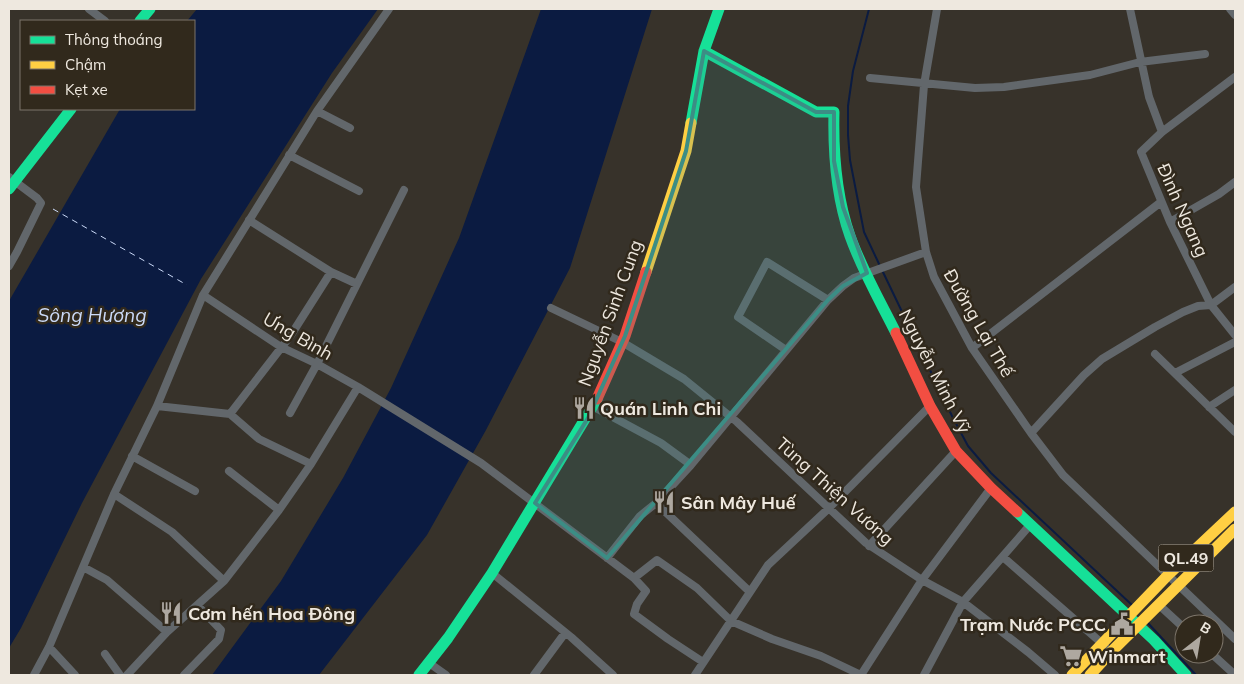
<svg xmlns="http://www.w3.org/2000/svg" width="1244" height="684" viewBox="0 0 1244 684" font-family="Mulish,sans-serif">
<style>
.water{fill:#0b1b41}
.lines{fill:none;stroke-linecap:round;stroke-linejoin:round}
.stream{stroke:#0b1b41;stroke-width:2}
.ferry{stroke:#cbdaf8;stroke-width:1;stroke-dasharray:6 5;stroke-linecap:butt}
.street{stroke:#62676b;stroke-width:8}
.fast{stroke:#16e098;stroke-width:11}
.slow{stroke:#ffcf43;stroke-width:11}
.jam{stroke:#f24e42;stroke-width:11}
.marked{fill:#3c8d85;fill-opacity:0.2;stroke:#3c8d85;stroke-width:4;stroke-linejoin:round}
.labels{text-anchor:middle;dominant-baseline:central;stroke-width:5;stroke-linejoin:round;paint-order:stroke}
.shield{fill:#31291c;stroke:#b5afa4;stroke-width:1}
.shield-label{font-size:16px;font-weight:bold;fill:#eee8df}
.street-label{font-size:18px;fill:#eee8df;stroke:#31291c}
.poi-label{font-size:18px;font-weight:bold;fill:#eee8df;stroke:#31291c;text-anchor:start}
.water-label{font-size:19px;font-style:italic;fill:#cbdaf8;stroke:#31291c}
</style>
<rect width="100%" height="100%" fill="#37322a"/>
<!-- water -->
<path class="water" d="M197,9H378L332,73L201,279L82,503L21,628L9,648V301L120,109H194V21H187Z
M541,9H652L570,268L486,430L427,535L319,675H212L281,581L343,478L391,388L459,238Z"/>
<g class="lines">
<!-- stream -->
<path class="stream" d="M869,9L853,71L848,106V135L850,160L864,232L880,266
M882,270L952,416L968,446L991,473L1132,605
M1147,622L1196,675"/>
<!-- ferry -->
<path class="ferry" d="M53,209L187,285"/>
<!-- street -->
<path class="street" d="M89,9L105,21
M937,9L924,85L916,187L926,252L934,277L972,348L1031,433L1063,475L1235,639
M1130,9L1149,97L1162,132L1141,152L1170,222L1211,305L1235,335
M1230,9L1235,15
M870,78L975,88L1004,87L1090,75L1140,62L1205,54
M317,111L350,128
M1162,132L1235,77
M289,155L359,191
M9,177L37,198L41,203L17,252L9,266
M249,220L331,272L357,284
M1170,222L1219,194L1235,182
M203,295L281,347L317,364L358,387L481,463L634,578L646,591L637,604L634,614L668,639L703,662
M551,308L622,342L684,379L737,422L866,543L922,580L963,602L1028,652L1055,675
M972,348L1161,202
M786,350L738,317L767,262L828,300
M1155,354L1235,432
M1175,373L1235,342
M157,406L230,414L259,439L311,464
M594,407L661,443L691,465
M1209,407L1235,390
M290,413L317,364L404,190
M230,414L291,335L331,272
M1031,433L1084,375L1102,359L1155,327L1183,312L1198,306L1211,305L1235,287
M132,456L195,491
M229,471L279,510
M114,494L172,532L224,581
M656,503L750,592
M869,546L956,451
M1003,557L1105,646
M607,558L640,516L656,503L691,465L828,300L843,286L854,278L926,252
M83,567L107,580L167,632
M492,573L571,637L613,675
M634,578L657,560L697,588L731,621L772,639L821,656L861,675
M1159,605L1184,628
M49,647L75,675
M105,654L120,675
M1212,654L1235,675
M429,663L446,675
M34,675L49,647L114,494L157,406L203,295L317,111L389,9
M127,675L167,632L224,581L279,510L311,464L358,387
M184,675L219,639L221,630L198,606
M534,675L565,633
M695,675L768,565L829,508L930,406
M861,675L922,580L991,488
M924,675L963,602L1030,525"/>
<!-- fast -->
<path class="fast" d="M140,21L150,9
M704,51L816,112H834C833,154 836,196 850,236C862,270 880,301 896,333
M691,123L704,51L719,9
M9,189L71,109
M1017,512L1154,640L1186,675
M419,675L448,638L492,573L597,399"/>
<!-- slow -->
<path class="slow" d="M646,272L686,151L691,123
M1072,675L1168,575L1235,512
M1090,675L1111,652L1235,529"/>
<!-- jam -->
<path class="jam" d="M896,333L930,406L956,451L991,488L1017,512
M597,399L625,336L646,272"/>
</g>
<!-- marked area -->
<path class="marked" d="M704,51L816,112H834V161L843,207L867,273L843,286L828,300L607,558L535,503L588,418L625,336L686,151Z"/>
<!-- icons -->
<defs>
<symbol id="restaurant-bare" viewBox="-9 -9 18 18"><path d="M-5-6h1v4h1v-4h1v4h1v-4h1v5L-1.5 .5V6h-2V.5L-5-1ZM5-6V6H3V1.5H1.5Q1.5-4 5-6Z" fill="#aea8a0" stroke="#31291c" stroke-width="2.5" paint-order="stroke"/></symbol>
<symbol id="civic-bare" viewBox="-9 -9 18 18"><path d="M-.6-6.5H3V-4.5H.6V-3L4-1V1h2V6H-6V1h2V-1L-.6-3ZM-1.2 2.5V6h2.4V2.5Z" fill="#aea8a0" stroke="#31291c" stroke-width="2.5" paint-order="stroke"/></symbol>
<symbol id="supermarket-bare" viewBox="-9 -9 18 18"><path d="M-6-5.5h2.5l.6 2H6L4.5 2H-2.5L-4.4-4H-6ZM-1.5 3.2a1.3 1.3 0 1 0 .1 0ZM3 3.2a1.3 1.3 0 1 0 .1 0Z" fill="#aea8a0" stroke="#31291c" stroke-width="2.5" paint-order="stroke"/></symbol>
</defs>
<g fill-rule="evenodd">
<use href="#restaurant-bare" x="568" y="392" width="32" height="32"/>
<use href="#restaurant-bare" x="648" y="486" width="32" height="32"/>
<use href="#restaurant-bare" x="155" y="597" width="32" height="32"/>
<use href="#civic-bare" x="1106" y="608" width="32" height="32"/>
<use href="#supermarket-bare" x="1055" y="640" width="32" height="32"/>
</g>
<g class="labels">
<!-- shield labels -->
<rect class="shield" x="1158.5" y="544.5" width="55" height="27" rx="4"/>
<g class="shield-label">
<text x="1186" y="558">QL.49</text>
</g>
<!-- street labels -->
<g class="street-label">
<text transform="translate(1183 210) rotate(66)">Đình Ngang</text>
<text transform="translate(610 313) rotate(-70)">Nguyễn Sinh Cung</text>
<text transform="translate(979 323) rotate(60)">Đường Lại Thế</text>
<text transform="translate(298 336) rotate(30)">Ưng Bình</text>
<text transform="translate(935 371) rotate(63)">Nguyễn Minh Vỹ</text>
<text transform="translate(835 491) rotate(42)">Tùng Thiện Vương</text>
</g>
<!-- poi labels -->
<g class="poi-label">
<text x="600" y="408">Quán Linh Chi</text>
<text x="681" y="502">Sân Mây Huế</text>
<text x="188" y="613">Cơm hến Hoa Đông</text>
<text x="1106" y="624" text-anchor="end">Trạm Nước PCCC</text>
<text x="1088" y="656">Winmart</text>
</g>
<!-- water labels -->
<g class="water-label">
<text x="92" y="315">Sông Hương</text>
</g>
</g>
<!-- border -->
<rect width="1244" height="684" fill="none" stroke="#eee8df" stroke-width="20"/>
<!-- legend -->
<rect x="20" y="20" width="175" height="90" fill="#31291c" stroke="#7d756a"/>
<rect x="30" y="36" width="25" height="8" fill="#16e098" stroke="#7d756a"/>
<text x="65" y="45" font-size="15" fill="#eee8df">Thông thoáng</text>
<rect x="30" y="61" width="25" height="8" fill="#ffcf43" stroke="#7d756a"/>
<text x="65" y="70" font-size="15" fill="#eee8df">Chậm</text>
<rect x="30" y="86" width="25" height="8" fill="#f24e42" stroke="#7d756a"/>
<text x="65" y="95" font-size="15" fill="#eee8df">Kẹt xe</text>
<!-- north arrow -->
<g transform="translate(1199 639) rotate(31)"><circle r="24" fill="#31291c" stroke="#7d756a"/>
<path d="M0-4L9 19L0 12L-9 19Z" fill="#aea8a0"/>
<text y="-8" font-size="14" font-weight="bold" text-anchor="middle" fill="#eee8df">B</text>
</g>
</svg>
